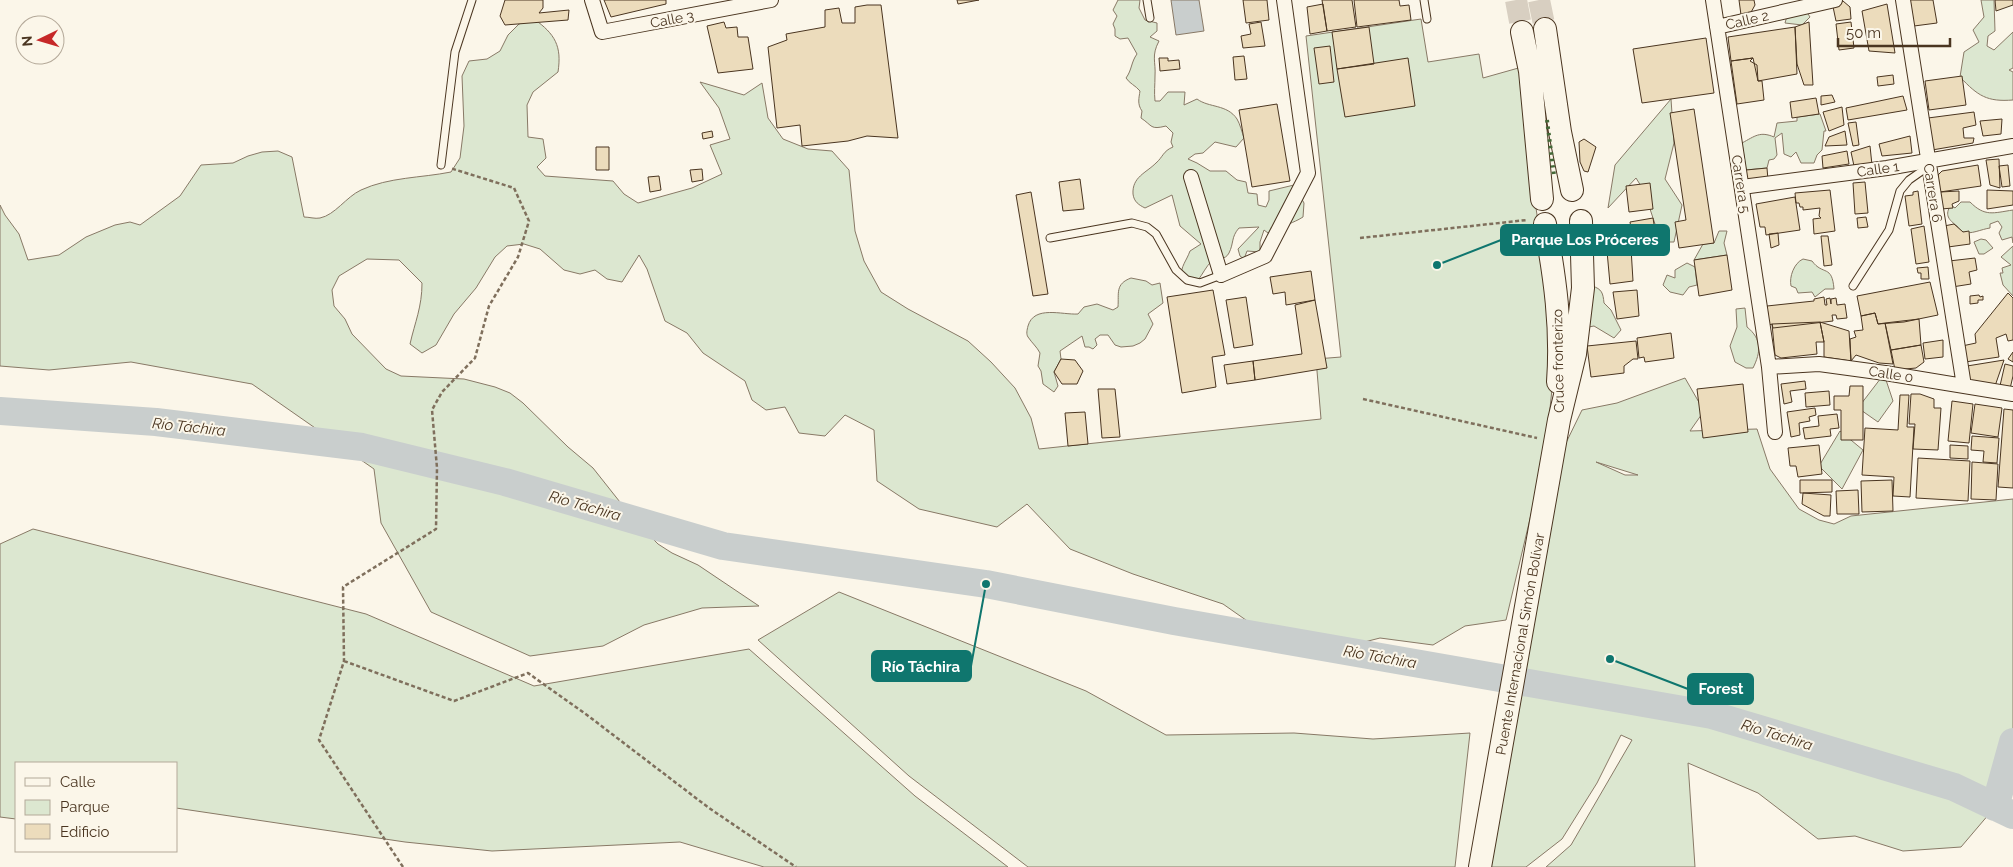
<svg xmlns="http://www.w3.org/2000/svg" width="2013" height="867" viewBox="0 0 2013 867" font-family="Raleway,sans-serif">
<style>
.green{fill:#dce7d0;stroke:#887966;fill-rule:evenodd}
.water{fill:#c9cecd;stroke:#887966}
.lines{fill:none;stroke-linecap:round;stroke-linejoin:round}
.river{stroke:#c9cecd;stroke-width:28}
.building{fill:#ecdcbc;stroke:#4a3520}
.trunk-tunnel{stroke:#d8cfc1;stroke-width:22;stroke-dasharray:22 11;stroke-linecap:butt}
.service-casing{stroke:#4a3520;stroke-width:9}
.minor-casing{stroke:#4a3520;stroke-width:16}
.trunk-casing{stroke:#4a3520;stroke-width:24}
.path{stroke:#7f6f5c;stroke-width:2.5;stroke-dasharray:4 2.5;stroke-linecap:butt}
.service{stroke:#fbf6e9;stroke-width:7}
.minor{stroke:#fbf6e9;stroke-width:14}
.trunk{stroke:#fbf6e9;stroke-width:22}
.hedge{stroke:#436837;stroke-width:4;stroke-dasharray:2.5 4;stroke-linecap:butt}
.labels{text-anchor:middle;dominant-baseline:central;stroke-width:4;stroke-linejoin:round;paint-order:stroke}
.street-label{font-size:14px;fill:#4a3520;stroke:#fbf6e9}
.water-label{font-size:15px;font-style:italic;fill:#4a3520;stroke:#fbf6e9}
.leader{fill:none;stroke:#0f766e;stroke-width:2}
.callout-dot{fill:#0f766e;stroke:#fbf6e9;stroke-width:2}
.callout{fill:#0f766e;stroke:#0f766e;stroke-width:2}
.callout-label{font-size:15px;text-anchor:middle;font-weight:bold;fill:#fff}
</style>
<rect width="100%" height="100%" fill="#fbf6e9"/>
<!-- green -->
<path class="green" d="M1118,0H1140L1139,8L1145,20L1157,23V31L1150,37L1159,41C1151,56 1156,62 1155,76C1155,85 1154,92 1155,101H1160L1168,92H1185L1184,105L1197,99C1209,108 1227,104 1237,119C1240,124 1242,132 1244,138L1236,147L1215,142L1203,153L1195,154L1188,159L1197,163L1210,171H1226L1237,180L1246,182L1248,193L1257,194L1258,205L1266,207L1269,200V191L1294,185L1304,203L1303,217C1292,224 1286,223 1276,233H1268L1264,230L1260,242V252L1247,251L1244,259L1240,256L1238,249L1259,227L1239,228C1231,237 1234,243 1229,253C1225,261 1217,257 1212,261C1206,266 1203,274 1198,280L1181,278C1181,265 1186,262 1190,251L1201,244L1180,226L1172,195L1145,208C1139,205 1134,202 1133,194C1132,177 1146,173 1156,163C1163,157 1163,151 1173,147L1171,142L1173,133L1166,126C1150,130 1153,126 1141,118L1142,111C1137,104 1139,98 1140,91C1135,85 1130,84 1126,78C1132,70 1131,62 1137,54L1128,38L1120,39L1115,36V29L1113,24L1117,16L1113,10Z
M1981,0H1994L1995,31L1988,36L1987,46L1994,50L2013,32V68L2009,70L2013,72V100C1987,102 1978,96 1960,77L1964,52L1979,42L1973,30L1984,17Z
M1804,8L1810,17L1802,25L1785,23L1787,16Z
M534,19C555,34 562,46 558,72L533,92L527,105L528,137L543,139L546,158L537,167L545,176L613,181L624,194L638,203L692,188L722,174L710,145L730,139L719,108L700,82L744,95L762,83L768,118L783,139L808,149L832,151L849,170L855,231L864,261L881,292L908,309L968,341L991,362L1015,388L1031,418L1039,449L1321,419L1316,359L1341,357L1306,36L1421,19L1428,62L1479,54L1483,78L1522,67L1536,208L1547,284L1552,389L1549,418L1534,502L1506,620L1465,626L1433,645L1380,638L1321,653L1283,646L1223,604L1133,574L1070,549L1027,504L997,527L919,509L877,481L874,430L845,415L825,436L799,433L785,407L766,410L752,400L745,381L703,353L687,333L665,321L647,269L639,255L622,282L607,279L595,270L580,274L564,270L540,249L524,244L507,246L495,257L476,288L454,314L436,345L422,353L410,344C415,322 422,307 422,283L399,260L367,259L339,276L332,290L334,306L345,319L352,334L386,369L401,376L464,379L495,387L510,393L523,403L568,447L593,468L635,521L658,544L672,553L698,565L759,606L702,608L644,625L603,646L530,656L431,612L381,523L374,469L252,384L131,362L49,370L0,366V205L5,215L19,234L28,260L59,255L86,237L115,225L130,222L140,225L180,196L201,165L233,163L248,156L262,152L278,151L292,157L304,217C309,217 315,219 320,218C335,215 346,197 361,190C389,177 421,178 451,172L460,158L464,126L462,76L469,61L487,59L500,51L508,35L519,24Z
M1671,99L1674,143L1665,179L1682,205L1674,242H1661L1644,191L1636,178L1608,208L1615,165Z
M1820,114L1826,131H1824L1822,150L1817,155L1814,163H1801L1796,152L1791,157L1784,154L1782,133L1775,138L1777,155L1774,159L1769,160L1767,168L1746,170L1742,143C1755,136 1760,131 1774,137L1777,123L1797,121V117Z
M1961,202H1970C1985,217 1993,213 2013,210V243L2012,237L2002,240L1999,233L2002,227L1998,221L1990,224V228C1982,229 1970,235 1963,232C1960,231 1959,228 1957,226C1949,220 1944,215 1951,205L1955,208Z
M1719,231H1727L1724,243L1727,255L1694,260L1703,244L1714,243Z
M1981,239L1986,240L1993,248L1984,254H1979L1974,242Z
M2013,246V296L2003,285L2000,273H2003L2002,268L2011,265L2001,257Z
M1803,259L1812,261C1823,276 1832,264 1834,289H1825L1815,297L1812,292L1798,293L1796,288L1791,286C1789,277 1794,263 1803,259Z
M1687,263L1695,267L1697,285L1689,287L1683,295L1670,292L1663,285L1667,275L1675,278V270Z
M1131,278L1146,281L1152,285L1160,283L1163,303L1148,314L1153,324L1145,339L1140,343L1133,346L1121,347L1115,345L1108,335H1100L1095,339L1097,345L1093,349L1089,347H1085L1082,336L1060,351L1061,359L1054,372L1058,386L1054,392L1043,384L1041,371L1038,366L1040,353C1037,347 1032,343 1028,337C1026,334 1027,330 1028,326C1034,305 1062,315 1078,314L1084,307L1097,304L1113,310L1118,307C1119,293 1115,284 1131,278Z
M1592,286C1602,289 1603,293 1604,303L1611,310L1621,330L1614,338L1594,326L1583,328Z
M1745,308L1747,327C1762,339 1761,352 1753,368H1746L1735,362L1730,346L1737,327L1736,309Z
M1884,374L1893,401L1878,422L1858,408Z
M1685,378L1704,411L1690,431L1757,429L1770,469L1799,509L1819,520L1834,524L1851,516L2013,499V743L1995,807L1961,847L1903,851L1855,836L1818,839L1758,793L1688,763L1695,867H1546L1571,845L1632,740L1621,735L1597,783L1562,839L1526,867H1484L1562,451L1582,410L1617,403ZM1596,462L1638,475H1625Z
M1840,431L1863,450L1842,489L1819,466Z
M33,529L366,614L534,686L749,649L915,796L1008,867H764L680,842L492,851L405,842L176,808V763H16V819L0,817V544Z
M839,592L1086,691L1166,735L1294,733L1373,739L1470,733L1455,867H1028L909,776L758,640Z"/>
<!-- water -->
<path class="water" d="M1171,0H1199L1204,31L1176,35Z"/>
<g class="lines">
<!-- river -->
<path class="river" d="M0,411L156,422L362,447L505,482L723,546L986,584L1174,621L1712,715L1954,787L2013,815
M1995,807L2013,742"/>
</g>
<!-- building -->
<path class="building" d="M505,0H543V8L539,13L569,10L568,20L505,25L500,16Z
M604,0H666V4L611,17Z
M957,0H979L958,4Z
M1243,0H1267L1269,20L1246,23Z
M1322,0H1352L1356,27L1327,31Z
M1354,0H1399L1400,6L1409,5L1411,20L1357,27Z
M1739,0H1754L1755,5L1749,16L1741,15Z
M1910,0H1933L1937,23L1914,26Z
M1995,0H2013V5L1996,11Z
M1843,1L1850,7L1851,19L1836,21L1832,2Z
M1323,4L1327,31L1310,34L1307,7Z
M1887,4L1895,53L1869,51L1862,11Z
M867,5H881L898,138L867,136L848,141L802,146L800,125L777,128L768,47L787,40L786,34L825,27V10L839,8L842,23H855V7Z
M724,22L726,28L737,27L738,37H748L753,69L718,73L707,26Z
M1261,22L1265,46L1243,48L1241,36L1251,34L1249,24Z
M1809,22L1813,85H1804L1797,64L1795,27Z
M1851,22L1854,48L1839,50L1836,24Z
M1369,27L1374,64L1337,69L1332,32Z
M1795,27L1797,74L1758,81L1753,58L1731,61L1728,37Z
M1706,38L1714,93L1642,103L1633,49Z
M1330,46L1334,82L1319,84L1314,48Z
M1244,56L1247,79L1235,80L1233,57Z
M1159,58H1168V61L1179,60L1180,69L1160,71Z
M1408,58L1415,106L1345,117L1337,69Z
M1753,58L1750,61L1757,65L1758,81H1762L1764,100L1737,104L1731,61Z
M1893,75L1894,84L1878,86L1877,77Z
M1962,76L1966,105L1929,110L1925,81Z
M1832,95L1835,102L1821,105V96Z
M1903,96L1907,110L1848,120L1846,108Z
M1816,98L1819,114L1792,118L1790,102Z
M1277,104L1290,181L1252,187L1239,110Z
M1842,107L1844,125L1829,131L1823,112Z
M1694,109L1714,243L1679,248L1675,222L1686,220L1670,113Z
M1974,112L1976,125L1963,128L1964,138H1974L1973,143L1932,150L1928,118Z
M2002,119L2001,134L1983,136L1980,121Z
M1856,122L1859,145L1853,146L1848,123Z
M712,131L713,137L703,139L702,133Z
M1845,131L1847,145L1825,146L1829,137Z
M1910,136L1912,153L1882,156L1879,144Z
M1584,139L1596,147L1588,172L1584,171L1580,162L1579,142Z
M1870,146L1872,165L1854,166L1851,152Z
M596,147H609V170H596Z
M1847,151L1849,164L1823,168L1822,156Z
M1999,159L2000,188L1990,185L1986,160Z
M1978,165L1981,186L1940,192L1938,175L1942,171Z
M2008,165L2010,186L2002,187L1999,166Z
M1767,168L1768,180L1747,183L1746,170Z
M702,169L703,180L692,182L690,170Z
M659,176L661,190L650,192L648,177Z
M1080,179L1084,209L1063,211L1059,182Z
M1865,182L1868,213L1855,214L1853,183Z
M1650,183L1653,209L1629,212L1626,186Z
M1830,190L1835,231L1814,234L1813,219L1821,218L1819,216L1820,208L1803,210V207H1800L1799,203H1796L1795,193Z
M1987,190L2013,191V205L1987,209Z
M1918,191L1922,224L1909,226L1905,196L1913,195V192Z
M1959,191V201L1952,204L1953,208L1941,209L1940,192Z
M1031,192L1048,294L1033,296L1016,195Z
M1795,197L1800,230L1766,235L1765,227H1760L1756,204Z
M1866,217L1868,227L1858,228L1857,218Z
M1653,218L1657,243L1634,246L1630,222Z
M1954,224L1963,232L1969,231L1970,244L1948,247L1944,226Z
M1924,226L1929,262L1916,264L1911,229Z
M1778,233L1779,245L1771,248L1769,234Z
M1821,236H1828L1832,265L1824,266Z
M1631,248L1633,281L1610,284L1607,251Z
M1727,255L1732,290L1699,296L1694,260Z
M1975,258L1977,270L1969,272L1971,284L1952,287L1949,261Z
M1928,267L1929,279H1921V273H1918L1917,268Z
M1311,271L1315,300L1286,305L1285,292L1273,294L1270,277Z
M1930,282L1938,315L1904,322L1878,324L1875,313L1861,316L1857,296Z
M1213,290L1225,355L1212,357L1216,387L1182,393L1167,297Z
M1637,290L1639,316L1617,319L1613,292Z
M2008,293L2013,298V340L2008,341L2006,334L1996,338L1999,357L1965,362L1962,346L1976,343L1975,334Z
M1979,295L1980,297L1983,296V300H1978V303L1970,304V296Z
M1246,297L1253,345L1234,348L1226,300Z
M1824,297L1825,305H1827L1826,299L1830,298L1831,304V299L1836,298L1837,305L1845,304L1847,318L1837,319L1836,315H1832L1833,321L1773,328L1772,324L1769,325L1767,306L1814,301V299Z
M1315,300L1327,368L1255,380L1253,361L1302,354L1295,305Z
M1875,313L1878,324L1885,323L1893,364L1879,363L1856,355L1851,361L1850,339L1856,337L1854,331L1863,330L1861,316Z
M1919,319L1921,345L1891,350L1885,323Z
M1820,322L1824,342H1816L1817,354L1781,358L1775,355L1772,324Z
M1820,322L1849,331L1851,361L1824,357V342Z
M1671,333L1674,358L1645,362L1644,357L1639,358L1637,338Z
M1943,340V357L1925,359L1923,343Z
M1636,341L1638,359H1633L1624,366V373L1591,377L1587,346Z
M1921,345L1924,362L1916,368L1895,370L1891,350Z
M2013,352V362L2008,359Z
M1061,359L1075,360L1083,371L1077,384H1062L1054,372Z
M2004,360L1995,386L1968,381L1967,366Z
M1253,361L1255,380L1227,384L1224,365Z
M2005,364L2013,366V376L2009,393L1999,390Z
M1805,381L1806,389L1790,391L1792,402L1784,404L1781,384Z
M1743,384L1748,432L1703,438L1697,389Z
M1850,386H1863V440H1841V410H1834V396H1849Z
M1098,389H1115L1120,437L1102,438Z
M1829,391L1830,405L1806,407L1805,393Z
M1911,394H1920L1934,399V408H1941L1938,450L1913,449L1915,424H1909Z
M1900,395H1909L1907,427H1914L1910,497L1893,496L1894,477L1862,475L1865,428L1898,430Z
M1952,401L1973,404L1969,443L1948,441Z
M1975,404L2002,408L1998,437L1971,433Z
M1815,408L1816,415L1809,417L1810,421L1799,423L1800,435L1791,437L1787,412Z
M2004,409L2013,410V488L1998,487Z
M1085,412L1088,444L1068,446L1065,413Z
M1837,414L1839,428L1830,429L1831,436L1805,439L1803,428L1819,426L1818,416Z
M1972,436L1999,438L1997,463L1983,462L1984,451L1971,450Z
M1819,445L1822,474L1798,477L1796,466H1790L1788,448Z
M1950,445L1968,446V459L1950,458Z
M1918,458L1970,461L1968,501L1916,498Z
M1972,462L1998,464L1996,500L1971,499Z
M1800,480H1832V492L1800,493Z
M1892,480L1893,511L1862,512L1861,481Z
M1858,490L1859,514H1837L1836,491Z
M1803,493L1831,495L1830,516H1824L1802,504Z"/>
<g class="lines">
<!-- trunk-tunnel -->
<path class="trunk-tunnel" d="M1516,0L1522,32
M1539,0L1545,29"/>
<defs>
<path id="service" d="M1147,0L1150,18
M1424,0L1427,19
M441,165L455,52L472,0
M1050,238L1132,223L1147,227L1156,234L1176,270L1187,280L1200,283L1221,275
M1853,286L1889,230L1900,191L1909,180L1929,166"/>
<path id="minor" d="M592,0L602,32L771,0
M1713,0L1769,367L1775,432
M1903,0L1964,386
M1717,27L1835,0
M1191,177L1221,275L1265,256L1308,173L1284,0
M1742,187L1887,168L2013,146
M1769,367L1819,364L1885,373L2013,394"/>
<path id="trunk" d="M1545,29L1560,132L1572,190
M1522,32L1530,71L1542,199
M1545,224C1555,277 1562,328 1558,382
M1480,867L1559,420L1575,354L1583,288L1581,221"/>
</defs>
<!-- service casing -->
<use href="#service" class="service-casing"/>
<!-- minor casing -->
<use href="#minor" class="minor-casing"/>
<!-- trunk casing -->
<use href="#trunk" class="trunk-casing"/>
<!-- path -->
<path class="path" d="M1360,238L1527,220
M1363,399L1537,438
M344,661L454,701L528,673L587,715L709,808L796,867
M403,867L319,740L344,661L343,587L436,529L437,468L432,410L442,392L475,358L489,306L518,257L529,221L514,188L450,168"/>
<!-- service -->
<use href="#service" class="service"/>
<!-- minor -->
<use href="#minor" class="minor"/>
<!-- trunk -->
<use href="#trunk" class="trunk"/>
<!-- hedge -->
<path class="hedge" d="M1547,120L1554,175"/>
</g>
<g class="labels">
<!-- street labels -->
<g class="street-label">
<text transform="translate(672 19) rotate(-11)">Calle 3</text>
<text transform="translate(1747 20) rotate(-13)">Calle 2</text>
<text transform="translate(1878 169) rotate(-8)">Calle 1</text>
<text transform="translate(1741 184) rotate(81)">Carrera 5</text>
<text transform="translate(1933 193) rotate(81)">Carrera 6</text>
<text transform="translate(1558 361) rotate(-91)">Cruce fronterizo</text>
<text transform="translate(1891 374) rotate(9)">Calle 0</text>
<text transform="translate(1520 644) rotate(-80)">Puente Internacional Simón Bolívar</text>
</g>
<!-- water labels -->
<g class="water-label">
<text transform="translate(189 427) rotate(6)">Río Táchira</text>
<text transform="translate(585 506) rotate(16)">Río Táchira</text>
<text transform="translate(1380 657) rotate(10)">Río Táchira</text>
<text transform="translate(1777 735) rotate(17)">Río Táchira</text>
</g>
</g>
<!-- callouts -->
<path class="leader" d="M1437 265L1501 240M986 584L971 666M1610 659L1688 689"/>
<g class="callout-dot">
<circle cx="1437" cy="265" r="5"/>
<circle cx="986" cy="584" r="5"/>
<circle cx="1610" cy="659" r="5"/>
</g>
<g class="callout">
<rect x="1501" y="225" width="168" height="30" rx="5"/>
<rect x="872" y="651" width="99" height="30" rx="5"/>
<rect x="1688" y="674" width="65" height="30" rx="5"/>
</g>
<g class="callout-label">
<text x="1585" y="245">Parque Los Próceres</text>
<text x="921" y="672">Río Táchira</text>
<text x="1721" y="694">Forest</text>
</g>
<!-- legend -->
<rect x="15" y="762" width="162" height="90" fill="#fbf6e9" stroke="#b4a999"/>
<rect x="25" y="778" width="25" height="8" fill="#fbf6e9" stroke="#b4a999"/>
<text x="60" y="787" font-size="15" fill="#4a3520">Calle</text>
<rect x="25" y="800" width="25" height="15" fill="#dce7d0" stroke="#b4a999"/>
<text x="60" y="812" font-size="15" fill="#4a3520">Parque</text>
<rect x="25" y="824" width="25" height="15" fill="#ecdcbc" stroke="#b4a999"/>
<text x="60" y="837" font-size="15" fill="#4a3520">Edificio</text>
<!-- north arrow -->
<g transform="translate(40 40) rotate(265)"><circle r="24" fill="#fbf6e9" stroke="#b4a999"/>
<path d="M0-4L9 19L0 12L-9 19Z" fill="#c62828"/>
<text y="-8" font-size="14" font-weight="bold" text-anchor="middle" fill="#4a3520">N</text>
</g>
<!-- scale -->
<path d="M1838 38v8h112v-8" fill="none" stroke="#4a3520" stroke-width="2.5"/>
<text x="1846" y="38" font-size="15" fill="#4a3520" stroke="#fbf6e9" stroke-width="4" paint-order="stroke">50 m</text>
</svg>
